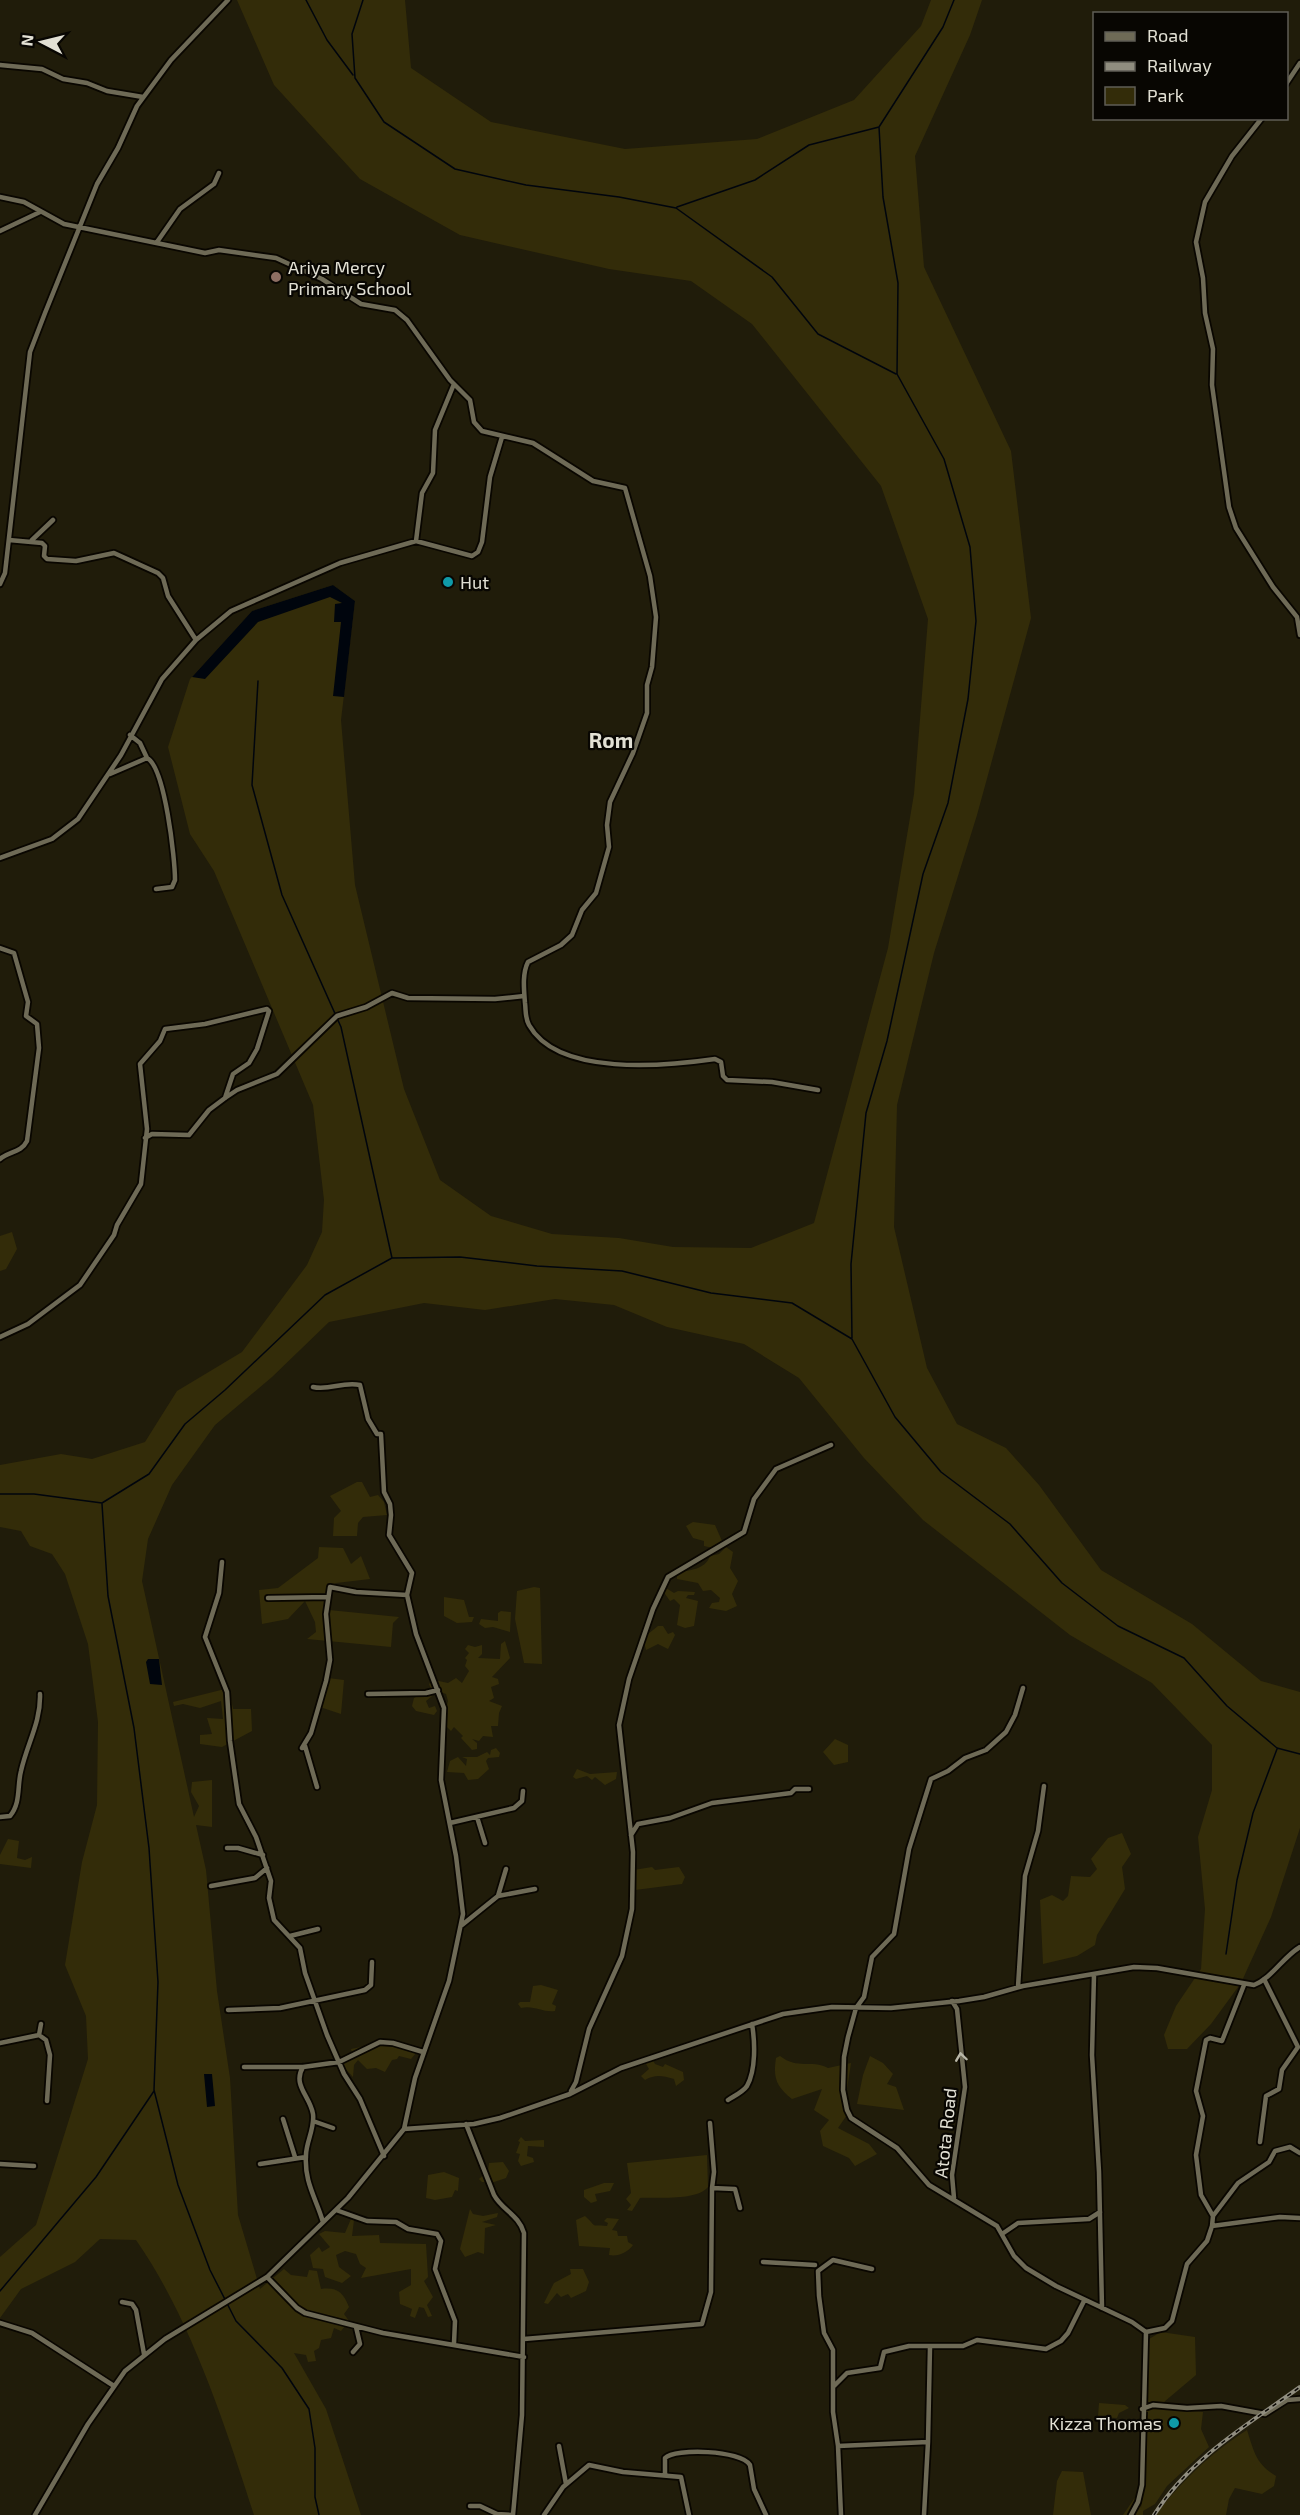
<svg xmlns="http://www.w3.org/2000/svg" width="1300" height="2515" viewBox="0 0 1300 2515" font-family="'Exo 2',sans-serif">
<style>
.green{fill:#332c09}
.water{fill:#00050d}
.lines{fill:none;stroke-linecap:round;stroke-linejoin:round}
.stream{stroke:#00050d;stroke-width:1.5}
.minor-casing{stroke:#090600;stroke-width:8}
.minor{stroke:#6e6a56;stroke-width:4.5}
.rail-casing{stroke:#908d7f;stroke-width:4}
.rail{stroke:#080602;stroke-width:1.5;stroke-dasharray:4.5;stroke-linecap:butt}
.oneway{stroke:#b9b7a8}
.education-dot{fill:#8d6e63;stroke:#080602;stroke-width:2}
.culture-dot{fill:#0f9aa8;stroke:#080602;stroke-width:2}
.labels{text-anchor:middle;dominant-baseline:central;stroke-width:4.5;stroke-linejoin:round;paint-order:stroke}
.poi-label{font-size:18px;fill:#e2e0d4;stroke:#080602;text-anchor:start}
.street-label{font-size:18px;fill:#e2e0d4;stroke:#080602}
.quarter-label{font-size:21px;font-weight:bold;fill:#e2e0d4;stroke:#080602}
</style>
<rect width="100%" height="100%" fill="#201c0a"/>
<!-- green -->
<path class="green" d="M237,0H405L411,68L491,122L625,149L757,139L854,100L921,26L931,0H982L970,35L915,156L924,267L1011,451L1031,618L977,815L934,953L897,1105L894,1227L927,1368L957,1424L1006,1448L1039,1485L1101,1570L1192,1624L1261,1681L1300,1692V1828L1271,1917L1241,1983L1211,2024L1187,2049H1168L1164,2035L1176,2006L1201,1969L1205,1909L1198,1837L1212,1790V1745L1152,1683L1070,1635L923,1520L864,1458L799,1378L744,1344L667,1327L614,1305L555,1299L485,1310L424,1303L329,1322L272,1377L215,1425L172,1485L148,1539L142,1581L194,1817L199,1806L191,1792L192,1782L212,1780V1827L196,1825L206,1870L217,1991L230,2078L238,2215L260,2289L284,2269L291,2275L307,2277L309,2270L317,2271L321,2289C337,2287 343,2292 349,2307L344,2314L349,2321L341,2331L334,2328L331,2338L321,2340L319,2348L314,2351L316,2361L308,2362L306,2355L294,2353L326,2409L361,2515H254C225,2425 190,2317 136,2240L100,2239L75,2262L21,2289L0,2318V2257L36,2225L88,2059L86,2016L65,1965L82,1862L97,1805L98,1722L88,1644L65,1574L52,1554L30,1546L21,1531L0,1527V1465L61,1454L92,1459L145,1442L177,1391L242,1352L307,1265L322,1232L324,1200L313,1105L214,871L190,834L168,747L190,679L252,611L333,585L355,601L341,720L355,885L404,1089L440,1180L491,1216L552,1234L619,1238L673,1247L751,1248L814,1223L888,948L914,794L928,619L881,486L752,324L691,281L609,269L460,235L360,179L274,85Z
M12,1232L17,1249L6,1269L0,1271V1236Z
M357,1482H362L370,1497L378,1495L384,1502L387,1515L363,1517L358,1523L357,1536H333L334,1518L341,1511L330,1496Z
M693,1522L715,1525L722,1541L713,1548L704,1546V1541L693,1538L686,1526Z
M319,1547L343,1548L351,1564L361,1556L370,1579L336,1583L326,1589L329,1610L399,1617L393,1623L391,1647L307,1639L316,1632L315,1622L305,1601L288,1619L262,1624L259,1590L278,1588L318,1558Z
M726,1547L733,1552L730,1568L738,1581L732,1594L737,1606L726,1611L709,1608L712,1603L719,1602L720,1598L711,1590L703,1591L698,1583L677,1579V1573C689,1570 705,1570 710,1556L719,1554Z
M534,1587L540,1588L542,1664L524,1663L515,1619L517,1591Z
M666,1588L674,1593L678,1591L695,1592L694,1595H688L686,1598L698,1601L694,1626L685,1628L677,1625L680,1605L674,1599L670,1601L663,1591Z
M444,1597L464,1600L469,1617H474L472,1622L457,1623L444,1616Z
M501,1611L511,1612L510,1632L493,1627L485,1628L479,1624L481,1619L498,1621V1613Z
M658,1626H663L668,1634L673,1632L675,1635L668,1649L658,1644L646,1650L643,1638Z
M505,1641L510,1658L492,1677L498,1679L499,1684L491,1687L494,1698L489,1701L502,1706L499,1713L498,1726H491L493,1737L483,1736L479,1741L472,1739L477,1743V1749L472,1750L461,1738L463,1736L454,1727L451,1731L446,1726L445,1715L448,1701L446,1694L438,1691L426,1701L429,1708L435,1706L437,1711L434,1715L416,1711L412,1706L414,1698L431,1689L429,1684L434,1680L448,1683L456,1678L462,1683L469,1671L465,1666L467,1660L465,1658L469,1653L465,1649L468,1645L475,1647L482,1645V1654L478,1658L500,1659L501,1644Z
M328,1678L344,1680L341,1714L320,1707Z
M229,1688L233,1709H251L252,1731L222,1747L200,1744V1735L212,1734L207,1718L223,1719L221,1701L200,1708L183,1704L174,1706L173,1702Z
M835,1739L848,1745V1762L834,1765L823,1752Z
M496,1748L500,1753L499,1757L488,1758L486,1761L489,1769L478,1779L468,1780L464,1773L447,1772L450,1761L458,1757L466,1766L467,1759L462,1757H477L487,1752L490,1755L491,1750Z
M577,1769L590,1774L617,1772L616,1779L605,1785L595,1777L592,1780L587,1776L576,1779L573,1777Z
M1122,1833L1131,1854L1122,1867L1125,1889L1097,1935L1095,1945L1077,1956L1043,1964L1040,1900L1052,1895L1063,1901L1068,1896L1071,1876L1090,1877L1097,1869L1091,1859L1108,1838Z
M8,1839L19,1841L17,1858L25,1860L32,1857L31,1868L0,1864V1855Z
M652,1867L655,1870L679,1867L685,1877L682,1884L635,1890L634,1870Z
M541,1985L558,1990L552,2004L556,2006L555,2011C544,2013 534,2005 521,2008L518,2004L520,2002H530L533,1986Z
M382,2043L416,2053L411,2059L399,2056L397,2059L392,2060L385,2072L376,2068L367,2069L358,2060L354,2065L353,2077L340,2063L352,2053L351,2049L366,2046L371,2048Z
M780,2056C798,2070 811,2059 828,2068L851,2063L846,2096L849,2112L838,2128L869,2144L877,2154L855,2166L849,2158L823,2146L820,2131L829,2120L814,2110L822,2089L792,2099C776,2086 773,2078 776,2058Z
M870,2056L883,2063L893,2074L887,2084L896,2087L904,2110L857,2104L863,2075Z
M651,2057L655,2064L663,2067L665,2064L683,2072L684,2080L676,2086L674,2079C662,2076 656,2074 645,2080L641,2076L649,2069L646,2064L640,2066L639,2062Z
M521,2137L525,2141L544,2140V2147L528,2146L527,2156L533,2158L534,2162L521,2166L518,2161L520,2154L516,2153L520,2142L518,2141Z
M707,2155L708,2187C697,2201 657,2197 640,2198L632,2211L627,2210L631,2205L626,2199L631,2193L627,2163Z
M503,2162L509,2171L506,2178L494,2182H482L479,2179L488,2171L489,2163Z
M444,2172L459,2178L458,2191L455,2190L452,2197L435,2200L426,2198L428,2175Z
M604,2183H614L610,2191L595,2194L597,2201L591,2203L584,2197V2190Z
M470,2209L473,2214L483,2216L498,2213L497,2217L482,2222L496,2225L485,2228L484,2254L478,2252L465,2257L460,2249Z
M585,2216C599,2229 588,2224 607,2226L608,2223L604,2221L607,2218L619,2219L612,2230L617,2231L618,2236H627L628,2242L633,2245C628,2252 618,2257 609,2255L610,2248L579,2246L576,2220Z
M351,2219L354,2220L352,2236L379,2235L380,2243L426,2244L428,2277L424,2281L433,2297L427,2305L432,2316L428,2317L424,2308L419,2307L415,2318L410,2316L412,2309L400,2304L399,2292L411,2285V2269L361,2278L366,2268L360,2264L356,2254L345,2251L336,2255L339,2267L351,2276L342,2283L325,2277L323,2269L313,2268L310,2255L319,2247L322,2252L330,2247L319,2234L325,2231L345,2233Z
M570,2269H583L589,2282L586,2291L571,2298L568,2294L561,2297L557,2293L548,2304L544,2303L554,2283L571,2274Z
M1161,2332L1195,2337L1196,2375L1164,2402H1147L1149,2339Z
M1099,2403L1125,2405L1129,2408L1119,2413L1117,2418L1098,2417Z
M1153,2407L1203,2412L1201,2429L1209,2447L1167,2486L1155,2504L1143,2511V2515H1123L1136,2496L1141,2508L1144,2487L1142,2411Z
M1247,2430C1254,2452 1256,2464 1276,2476L1274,2486L1262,2494L1235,2488L1229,2499L1226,2515H1155C1183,2481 1209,2454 1247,2430Z
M1062,2471L1083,2472L1091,2515H1053L1057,2481Z"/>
<!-- water -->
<path class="water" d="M333,585L355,601L344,697L333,696L341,622H334L335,604L342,603L330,597L258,622L205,679L192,677L252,611Z
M148,1659H159L162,1685L150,1684L146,1662Z
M204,2074H212L215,2106L207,2107Z"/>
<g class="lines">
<!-- stream -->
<path class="stream" d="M306,0L327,40L353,75
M363,0L352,34L355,78L384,122L455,169L526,185L619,197L676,208L772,277L818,334L896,374
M677,207L755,180L809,145L879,127
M258,681L252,785L282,895L341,1027L392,1258
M852,1338L851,1264L866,1113L887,1041L923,874L948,803L968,699L976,621L970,547L944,459L897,374L898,283L883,197L879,127L943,27L954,0
M0,1494H34L102,1503L149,1474L185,1424L225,1390L325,1295L392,1258L460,1257L537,1266L622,1271L711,1293L792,1303L852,1339L895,1417L941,1472L1010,1524L1062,1583L1118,1626L1184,1658L1227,1706L1277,1748L1300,1754
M102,1504L108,1596L134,1728L149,1848L158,1982L154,2090L178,2185L210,2270L236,2321L282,2368L309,2409L315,2448V2497L319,2515
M1226,1954L1237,1880L1253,1813L1277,1749
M0,2291L96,2177L154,2091"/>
<defs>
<path id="minor" d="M0,65L42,69L63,79L87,83L107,91L143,97
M1286,84L1300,63
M1262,118L1232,156L1205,202L1196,242L1203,278L1205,313L1213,349L1212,385L1229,507L1236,528L1273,587L1297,617L1300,635
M0,197L24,202L64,224L205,253L219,250L276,258L322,279L361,304L395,310L407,320L450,380L470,400L474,422L482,431L533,443L593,481L625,488L650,576L656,617L652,667L647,685V713L633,753L610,802L607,825L609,847L596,893L582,910L572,935L561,945L528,962C522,974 524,990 525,1003C526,1011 525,1018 529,1025C558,1077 666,1066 715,1059L721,1062L723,1076L727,1080L772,1082L818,1090
M0,231L40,212
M157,242L180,209L214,184L219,173
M9,540L42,543L45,546L44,556L47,559L76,561L114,553L158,573L163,578L168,596L196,640
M32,540L53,520
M416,541L422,493L433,473L435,430L454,384
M0,584L5,573L30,352L45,313L97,184L118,148L137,106L171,60L228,0
M130,735L140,743L147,758
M110,774L147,758C165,767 175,859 175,880L172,887L156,889
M0,858L52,839L78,819L121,755L162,679L196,640L231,611L340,563L416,541L472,556L478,552L482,542L490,477L502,437
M0,948L14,953L28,1002L26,1016L37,1024L39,1048L27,1141C21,1153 9,1151 0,1159
M145,1138L152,1134L189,1135L209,1110L225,1098L237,1090L277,1074L337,1016L366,1007L392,993L408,998L495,999L524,996
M0,1337L28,1324L80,1285L114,1235L117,1225L141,1184L147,1129L140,1064L160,1041L165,1029L205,1024L267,1009L269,1011L257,1049L249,1063L233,1074L225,1098
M222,1562L219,1593L205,1637L227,1692L230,1741L239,1804L256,1837L271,1881L269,1898L274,1920L300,1948L305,1973L327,2035L344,2074L360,2099L384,2156
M268,1598L328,1597
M1023,1688L1015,1715L1006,1732L986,1750L965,1758L948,1771L931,1779L909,1849L894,1934L872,1957L864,1997L856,2008L848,2037L844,2057L843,2090L847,2110L851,2118L897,2148L929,2185L997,2226L1014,2256L1026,2268L1056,2286L1132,2322L1146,2332L1142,2485L1138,2502L1131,2515
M368,1694L426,1693L438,1690
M305,1746L317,1787
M302,1748L311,1733L326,1681L330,1660L326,1614L330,1587L356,1592L407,1595
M0,1817L10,1816C21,1803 17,1786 21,1771C27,1744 41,1722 40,1694
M477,1817L485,1843
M450,1823L514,1808L522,1801L523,1791
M631,1835L638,1824L670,1818L712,1803L791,1793L795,1789H809
M227,1848H238L263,1855
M211,1886L255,1878L267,1868
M498,1896L506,1869
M462,1925L498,1896L535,1889
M290,1936L318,1929
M1094,1975L1092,2055L1099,2172L1102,2308
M1018,1987L1025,1876L1038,1831L1044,1786
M952,2001L957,2009L965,2087L952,2175L954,2198
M228,2010L280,2008L365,1990L371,1985L372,1962
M39,2035L41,2024
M0,2043L39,2035L46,2040L50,2055L47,2101
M244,2067H303L339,2062L380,2042L393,2043L423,2052
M303,2067C292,2085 310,2096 313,2114C315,2128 306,2142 306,2155C304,2182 316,2198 323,2222
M571,2091L576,2082L589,2029L622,1956L632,1909L633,1852L619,1725L629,1679L653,1609L668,1577L744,1532L754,1499L776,1469L831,1445
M728,2100C734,2096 743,2092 747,2086C756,2070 755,2042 752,2024
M283,2119L295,2157
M313,2121L333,2128
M710,2123L714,2172L712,2188
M466,2124L494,2195C502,2210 519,2215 524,2233L522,2415L513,2515
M404,2129L474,2124L500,2118L570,2094L621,2068L783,2014L832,2007L891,2008L959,2001L984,1997L1023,1986L1134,1967L1157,1968L1254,1985C1272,1978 1283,1957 1300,1947
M1260,2142L1266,2096L1279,2089L1282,2070L1298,2047L1264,1979
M0,2164L34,2166
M260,2164L306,2157
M336,2210L367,2221L396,2222L408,2229L437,2234L441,2241L435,2269L455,2321L454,2343
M1213,2216L1238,2183L1269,2162L1275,2151L1290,2147L1300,2153
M1212,2226L1280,2217L1300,2218
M1002,2234L1018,2223L1089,2219L1100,2212
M763,2262L815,2265
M267,2277L297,2308L305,2313L383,2333L524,2357
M122,2302L132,2304L136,2310L144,2354
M0,2323L32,2333L114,2386
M1146,2332L1165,2328L1172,2321L1187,2264L1207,2241L1212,2226L1213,2216L1201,2195L1196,2155L1203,2116L1196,2091L1206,2040L1210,2038L1222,2041L1244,1985
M524,2339L702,2324L711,2292L712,2188L735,2189L740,2208
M353,2352L360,2344L356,2327
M834,2386L847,2373L880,2368L884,2352L909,2346H963L977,2340L1046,2349L1061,2341L1068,2333L1084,2301
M1142,2409L1153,2405L1187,2408L1221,2406L1265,2414L1287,2400L1300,2399
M559,2446L566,2484
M838,2446L928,2442L930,2347
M665,2475V2458C675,2448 741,2450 750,2465L754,2489L766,2515
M470,2506H480L497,2514L512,2515
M35,2515L88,2424L125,2371L165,2339L267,2277L348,2198L404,2129L415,2078L449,1981L463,1914L456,1856L441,1780L444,1708L416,1634L407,1595L412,1573L389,1535L391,1515L390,1504L384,1492L381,1434H377L368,1419L360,1385C343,1381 329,1391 313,1387
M544,2515L563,2487L589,2465L623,2472L681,2477L689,2515
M841,2515L838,2446L833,2412V2350L824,2333L819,2296L818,2271L833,2260L872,2269
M924,2515L928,2442"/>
</defs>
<!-- minor casing -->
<use href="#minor" class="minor-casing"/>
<!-- minor -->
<use href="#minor" class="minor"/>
<defs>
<path id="rail" d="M1154,2515C1189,2459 1247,2425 1300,2387"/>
</defs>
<!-- rail casing -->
<use href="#rail" class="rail-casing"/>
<!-- rail -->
<use href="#rail" class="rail"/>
</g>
<!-- one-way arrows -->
<defs><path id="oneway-chevron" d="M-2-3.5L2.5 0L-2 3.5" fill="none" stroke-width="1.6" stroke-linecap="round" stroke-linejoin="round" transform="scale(1.5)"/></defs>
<use class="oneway" href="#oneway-chevron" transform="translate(961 2057) rotate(-98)"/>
<!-- markers -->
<circle class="education-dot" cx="276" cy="277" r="6"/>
<g class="culture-dot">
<circle cx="448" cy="582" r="6"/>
<circle cx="1174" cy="2423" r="6"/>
</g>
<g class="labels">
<!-- poi labels -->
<g class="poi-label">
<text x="288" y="267">Ariya Mercy<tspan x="288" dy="21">Primary School</tspan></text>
<text x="460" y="582">Hut</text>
<text x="1162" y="2423" text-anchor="end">Kizza Thomas</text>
</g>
<!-- street labels -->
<g class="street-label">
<text transform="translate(945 2133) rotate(-84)">Atota Road</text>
</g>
<!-- quarter labels -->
<g class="quarter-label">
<text x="611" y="739">Rom</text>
</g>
</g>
<!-- legend -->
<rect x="1093" y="12" width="195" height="108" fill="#080602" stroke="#5f5d56" stroke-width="1.5"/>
<rect x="1105" y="32" width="30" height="9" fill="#6e6a56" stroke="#5f5d56" stroke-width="1.5"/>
<text x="1147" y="42" font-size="18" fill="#e2e0d4">Road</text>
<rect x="1105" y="62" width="30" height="9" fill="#908d7f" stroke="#5f5d56" stroke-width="1.5"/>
<text x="1147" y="72" font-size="18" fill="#e2e0d4">Railway</text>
<rect x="1105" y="87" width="30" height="18" fill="#332c09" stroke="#5f5d56" stroke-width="1.5"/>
<text x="1147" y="102" font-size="18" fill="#e2e0d4">Park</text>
<!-- north arrow -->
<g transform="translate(42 42) rotate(277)" stroke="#080602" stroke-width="4.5" paint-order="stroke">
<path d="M0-4.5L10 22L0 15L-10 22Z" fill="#e2e0d4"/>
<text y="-9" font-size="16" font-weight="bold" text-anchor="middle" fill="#e2e0d4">N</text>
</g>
</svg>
